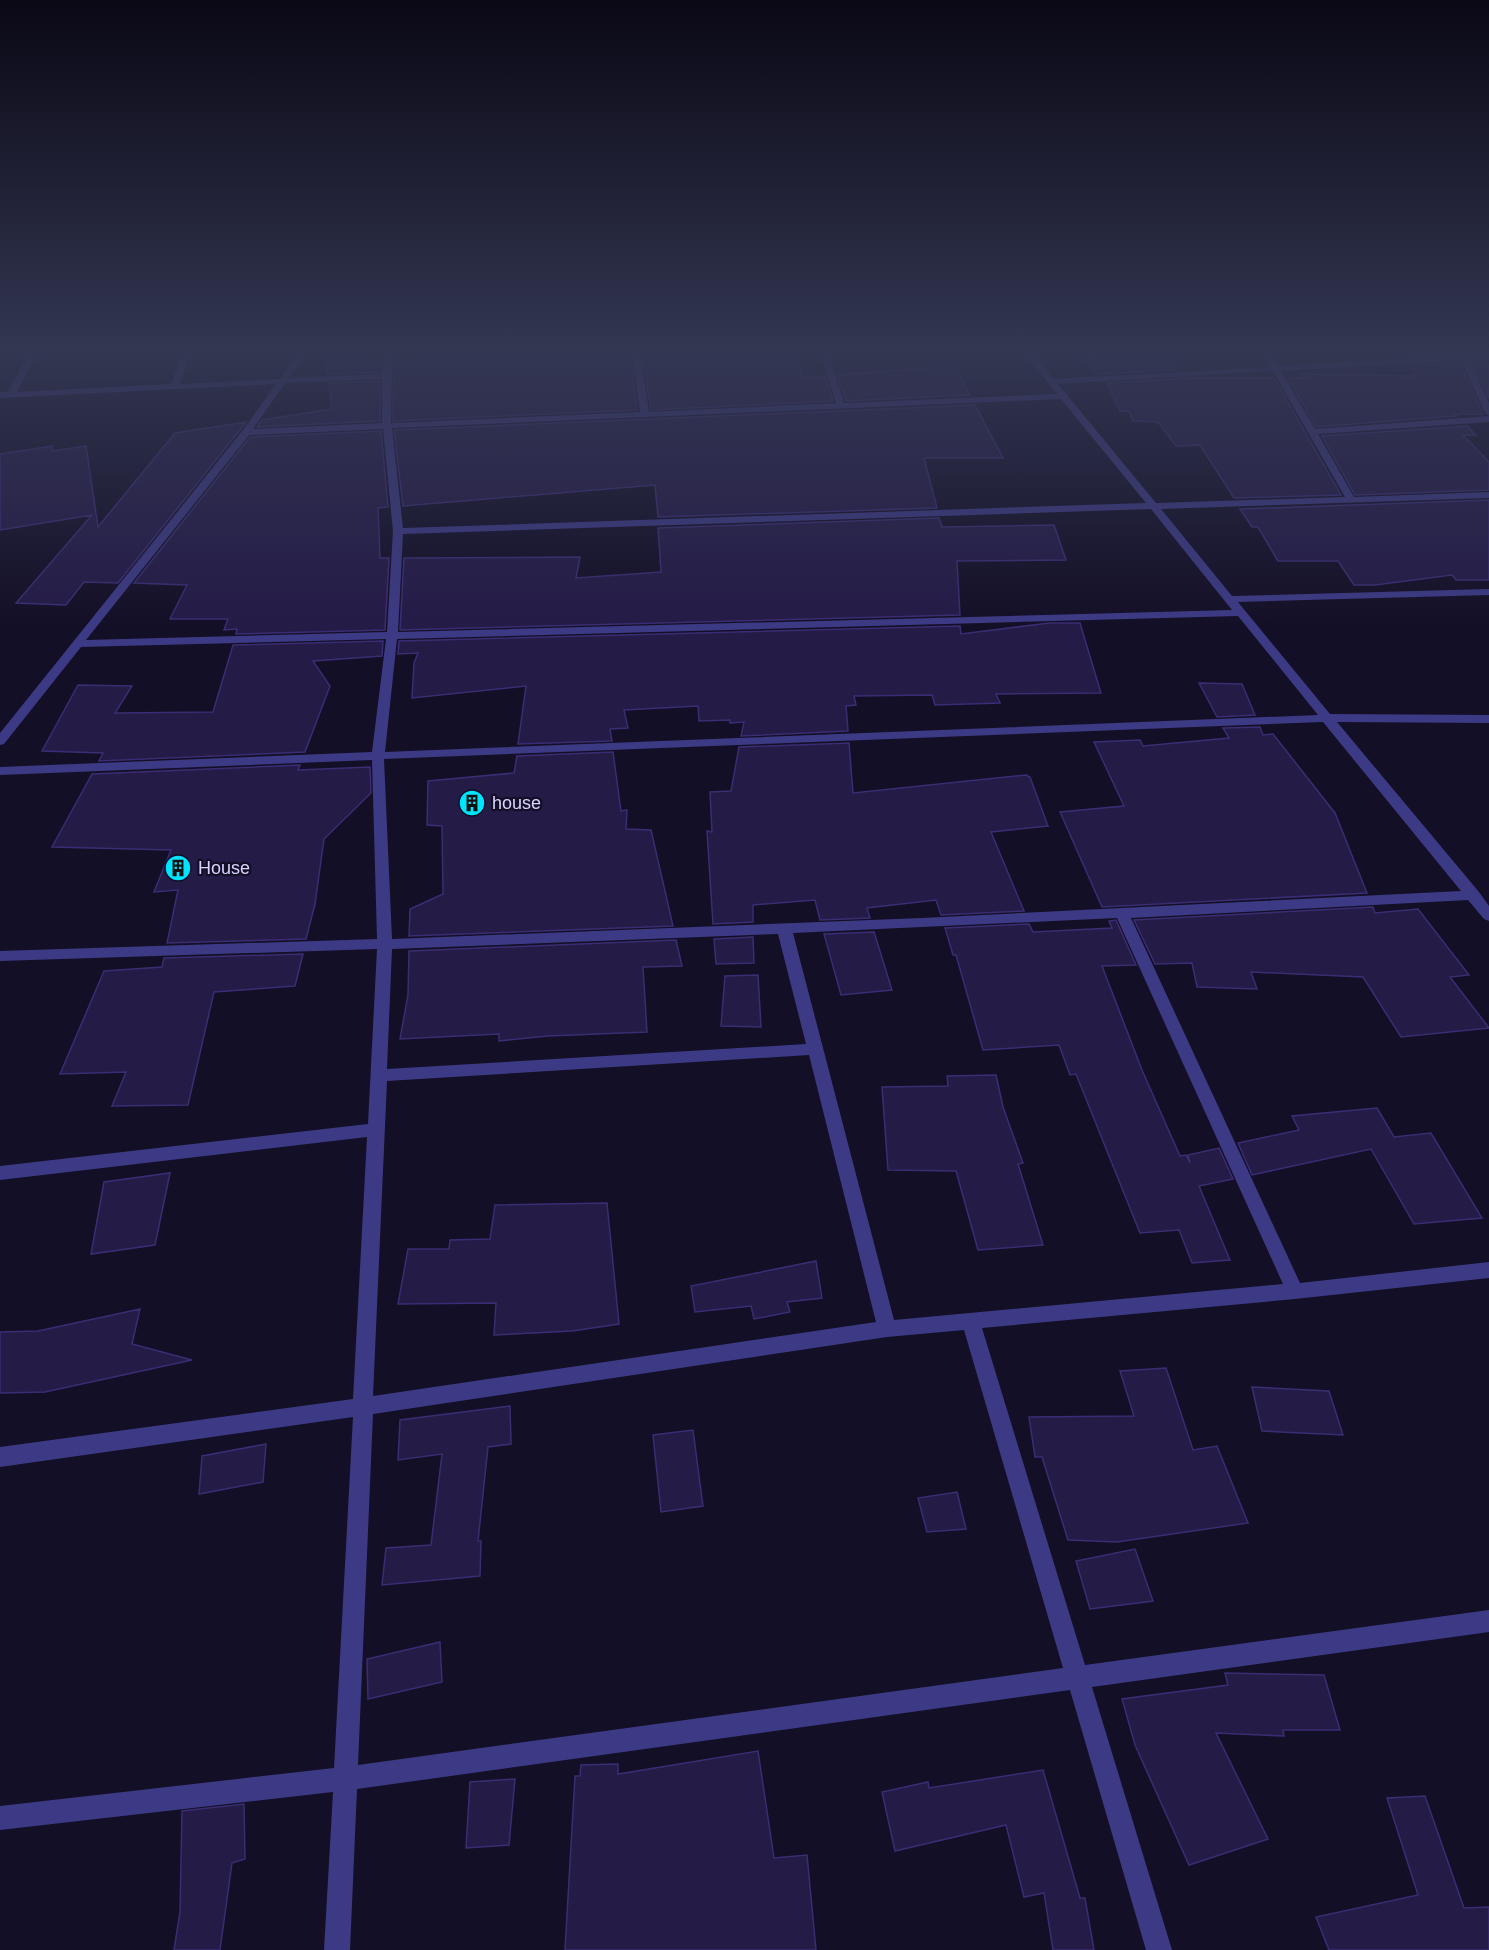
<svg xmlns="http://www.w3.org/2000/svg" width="1489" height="1950" viewBox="0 0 1489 1950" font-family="Arial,sans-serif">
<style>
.building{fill:#241b47;stroke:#3b2d73;stroke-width:1.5}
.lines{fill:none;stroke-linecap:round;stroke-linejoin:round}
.minor{fill:#3d3a85;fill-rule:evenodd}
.labels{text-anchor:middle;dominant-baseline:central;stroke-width:4.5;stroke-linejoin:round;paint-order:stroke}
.poi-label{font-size:18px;fill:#d9d4ff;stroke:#130f26;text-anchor:start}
</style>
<rect width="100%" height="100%" fill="#130f26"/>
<!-- building -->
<path class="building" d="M565,353H630L637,410L393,421L394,361L563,356Z
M642,353H796L803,378L825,376L833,401L651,410Z
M1093,353H1169L1175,370L1098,374L1083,358L1096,357Z
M326,354H366V361H381L380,372L328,374Z
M1460,364L1483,414H1455L1457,416L1316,427L1288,378H1306L1302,374L1418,376L1409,365Z
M1473,364H1489V398Z
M955,366L970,395L846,401L837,375Z
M1188,378H1274L1341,495L1234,498L1200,445L1176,446L1158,422L1133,421L1129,411H1120L1107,383Z
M380,381V421L257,427L262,420L332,409L329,383Z
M975,405L1003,458H924L937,508L658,517L655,485L403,506L394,430Z
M246,422L118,583L84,582L66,605L16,603L92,515L0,530V454L52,446V451L86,446L98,527L175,433Z
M1467,426L1476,435H1463L1489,462V490L1355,495L1322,436Z
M381,431L388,507L378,508L380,558H389L385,630L236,634L237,629L224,630L228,619H170L187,585L134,583L250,437Z
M1489,500V580H1456L1452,575L1375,585H1354L1338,561H1278L1258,527H1252L1240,509Z
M939,518L942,527L1054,525L1066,560L957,561L960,615L400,630L404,558L580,557L576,578L661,572L658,528Z
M1049,623H1080L1101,693L996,694L1000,703L935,705L932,695L854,696L856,705L846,706L848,731L741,736L744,722L730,723V720L699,721L698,706L624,710L628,728L610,729L612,741L518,744L526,686L412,698L414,663L418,653L398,654L399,641L960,626L961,634Z
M383,641L382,656L313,661L330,686L305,752L99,761L103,753L42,751L78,685L132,686L115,713L213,712L233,645Z
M1199,683L1242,684L1255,715L1217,717Z
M1260,727L1263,735L1273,734L1335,813L1367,893L1102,907L1060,812L1124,806L1094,742L1140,740L1143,746L1229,738L1223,728Z
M849,743L853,793L1026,775L1030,777L1048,826L991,832L1024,911L941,915L936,900L867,908L870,918L820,920L815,900L753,905V922L713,924L707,831L712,832L710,792L731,791L739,747Z
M613,752L621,811L627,810L626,829L651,830L673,926L409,936L410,909L443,894L442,826L427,825L428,781L514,773L517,756Z
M300,765L298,770L370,767L371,793L324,839L315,904L306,939L167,943L178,890L154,892L171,850L52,847L92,774Z
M1373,907L1375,913L1418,909L1469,975L1450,977L1489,1028L1401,1037L1363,977L1251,972L1257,989L1197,987L1192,963L1155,964L1134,920Z
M1116,920L1136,965L1102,966L1142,1070L1180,1156L1186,1155L1190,1163L1188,1155L1219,1148L1233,1179L1199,1186L1230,1260L1192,1263L1179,1230L1140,1233L1076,1074L1070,1075L1059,1045L983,1050L956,955H953L945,928L1029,924L1033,932L1112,928L1109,921Z
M874,932L892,990L841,995L824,934Z
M753,937L754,963L716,964L714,939Z
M676,940L682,966L643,967L647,1032L548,1036L499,1041V1034L400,1039L408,995L409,951Z
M303,954L295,986L214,992L188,1105L112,1106L126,1072L60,1074L104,971L162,967L164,958Z
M758,975L761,1027L721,1026L725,976Z
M996,1075L1003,1107L1023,1163L1018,1164L1043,1245L978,1250L956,1171L888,1170L882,1087L948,1086L947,1076Z
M1377,1108L1394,1137L1431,1133L1482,1218L1414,1224L1371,1149L1252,1175L1238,1143L1299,1130L1292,1116Z
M170,1173L155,1245L91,1254L104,1182Z
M607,1203L619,1324L572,1331L494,1335L496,1303L398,1304L408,1249H449L450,1240L490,1239L495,1205Z
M816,1261L822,1298L787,1302L790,1312L754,1319L751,1306L695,1312L691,1286Z
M140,1309L132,1344L192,1360L45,1392L0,1393V1332L38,1331Z
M1166,1368L1193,1450L1217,1446L1248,1523L1117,1542L1068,1540L1042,1457H1035L1029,1417L1134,1416L1120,1371Z
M1252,1387L1329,1391L1343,1435L1262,1431Z
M510,1406L511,1444L488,1447L478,1541H481L480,1576L382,1585L386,1548L431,1545L442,1454L398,1460L400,1420Z
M693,1430L703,1506L661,1512L653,1435Z
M266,1444L263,1482L199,1494L202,1456Z
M957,1492L966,1529L927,1532L918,1498Z
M1135,1549L1153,1601L1090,1609L1076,1561Z
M440,1642L442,1682L368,1699L367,1659Z
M1225,1673L1324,1675L1340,1730H1283L1284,1736L1216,1733L1268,1839L1189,1865L1135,1745L1122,1699L1228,1685Z
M758,1751L774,1858L807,1855L816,1950H565L575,1776H580L581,1765L618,1764V1774Z
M1043,1770L1080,1898H1085L1094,1950H1053L1044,1893L1024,1897L1006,1825L895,1851L882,1792L928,1782L929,1788Z
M515,1779L509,1845L466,1848L470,1782Z
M1425,1796L1464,1908L1489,1907V1950H1329L1316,1917L1418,1895L1387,1798Z
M244,1804L245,1859L232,1863L220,1950H174L180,1912L182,1811Z"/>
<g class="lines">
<!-- minor -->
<path class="minor" d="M29,353H37L17,392L171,384L183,353H191L180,384L280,379L299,353H307L289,378L382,374L384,353H392L391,423L640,412L632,353H640L649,412L836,403L820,353H828L844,403L1057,394L1024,353H1032L1054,379L1271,367L1263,353H1271L1279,366L1459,355L1458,353L1489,354V358L1469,360L1489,403V416L1485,413L1461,360L1281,371L1315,429L1489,416V422L1318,434L1354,497L1489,492V498L1161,509L1232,596L1489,589V595L1238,602L1330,714L1489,715V723L1337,722L1479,892L1489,906V921L1484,919L1468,900L1131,918L1300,1283L1489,1262V1278L1295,1299L982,1328L1085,1665L1489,1610V1632L1092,1687L1172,1950H1146L1070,1690L357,1789L350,1950H324L333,1792L0,1830V1806L334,1768L353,1417L0,1467V1447L353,1399L367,1137L0,1180V1166L368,1124L377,949L0,961V951L377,939L372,760L0,775V767L372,752L386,639L81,647L4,744L0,745V733L243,430L276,384L0,398V392H8ZM1273,371L1345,497L1156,503L1058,384ZM382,379V423L253,429L285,383ZM1061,399L1146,503L403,528L392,428ZM383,429L393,531L387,632L86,640L249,435ZM1151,509L1232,610L398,632L403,534ZM1238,616L1318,715L385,752L397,639ZM1323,722L1461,891L922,918L392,939L384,759ZM1117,918L1283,1284L894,1320L793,933ZM778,934L806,1044L387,1069L392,949ZM809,1055L876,1322L373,1396L387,1081ZM964,1330L1063,1668L358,1765L373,1414L887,1337Z"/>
</g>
<!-- sky -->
<linearGradient id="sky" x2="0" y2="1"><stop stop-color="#0a0815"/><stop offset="0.56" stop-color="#333752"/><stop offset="1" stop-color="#333752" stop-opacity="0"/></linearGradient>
<rect width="1489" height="626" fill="url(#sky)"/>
<!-- icons -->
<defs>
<symbol id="building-disc" viewBox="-11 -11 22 22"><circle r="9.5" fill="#00e5ff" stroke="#130f26"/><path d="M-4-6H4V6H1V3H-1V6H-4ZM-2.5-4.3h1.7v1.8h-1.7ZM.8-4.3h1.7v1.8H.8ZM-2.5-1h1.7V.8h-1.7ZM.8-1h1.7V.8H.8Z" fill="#111"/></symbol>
</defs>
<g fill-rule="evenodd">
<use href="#building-disc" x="457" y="788" width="30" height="30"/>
<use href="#building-disc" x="163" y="853" width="30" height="30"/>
</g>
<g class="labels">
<!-- poi labels -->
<g class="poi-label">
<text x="492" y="803">house</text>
<text x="198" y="868">House</text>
</g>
</g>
</svg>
